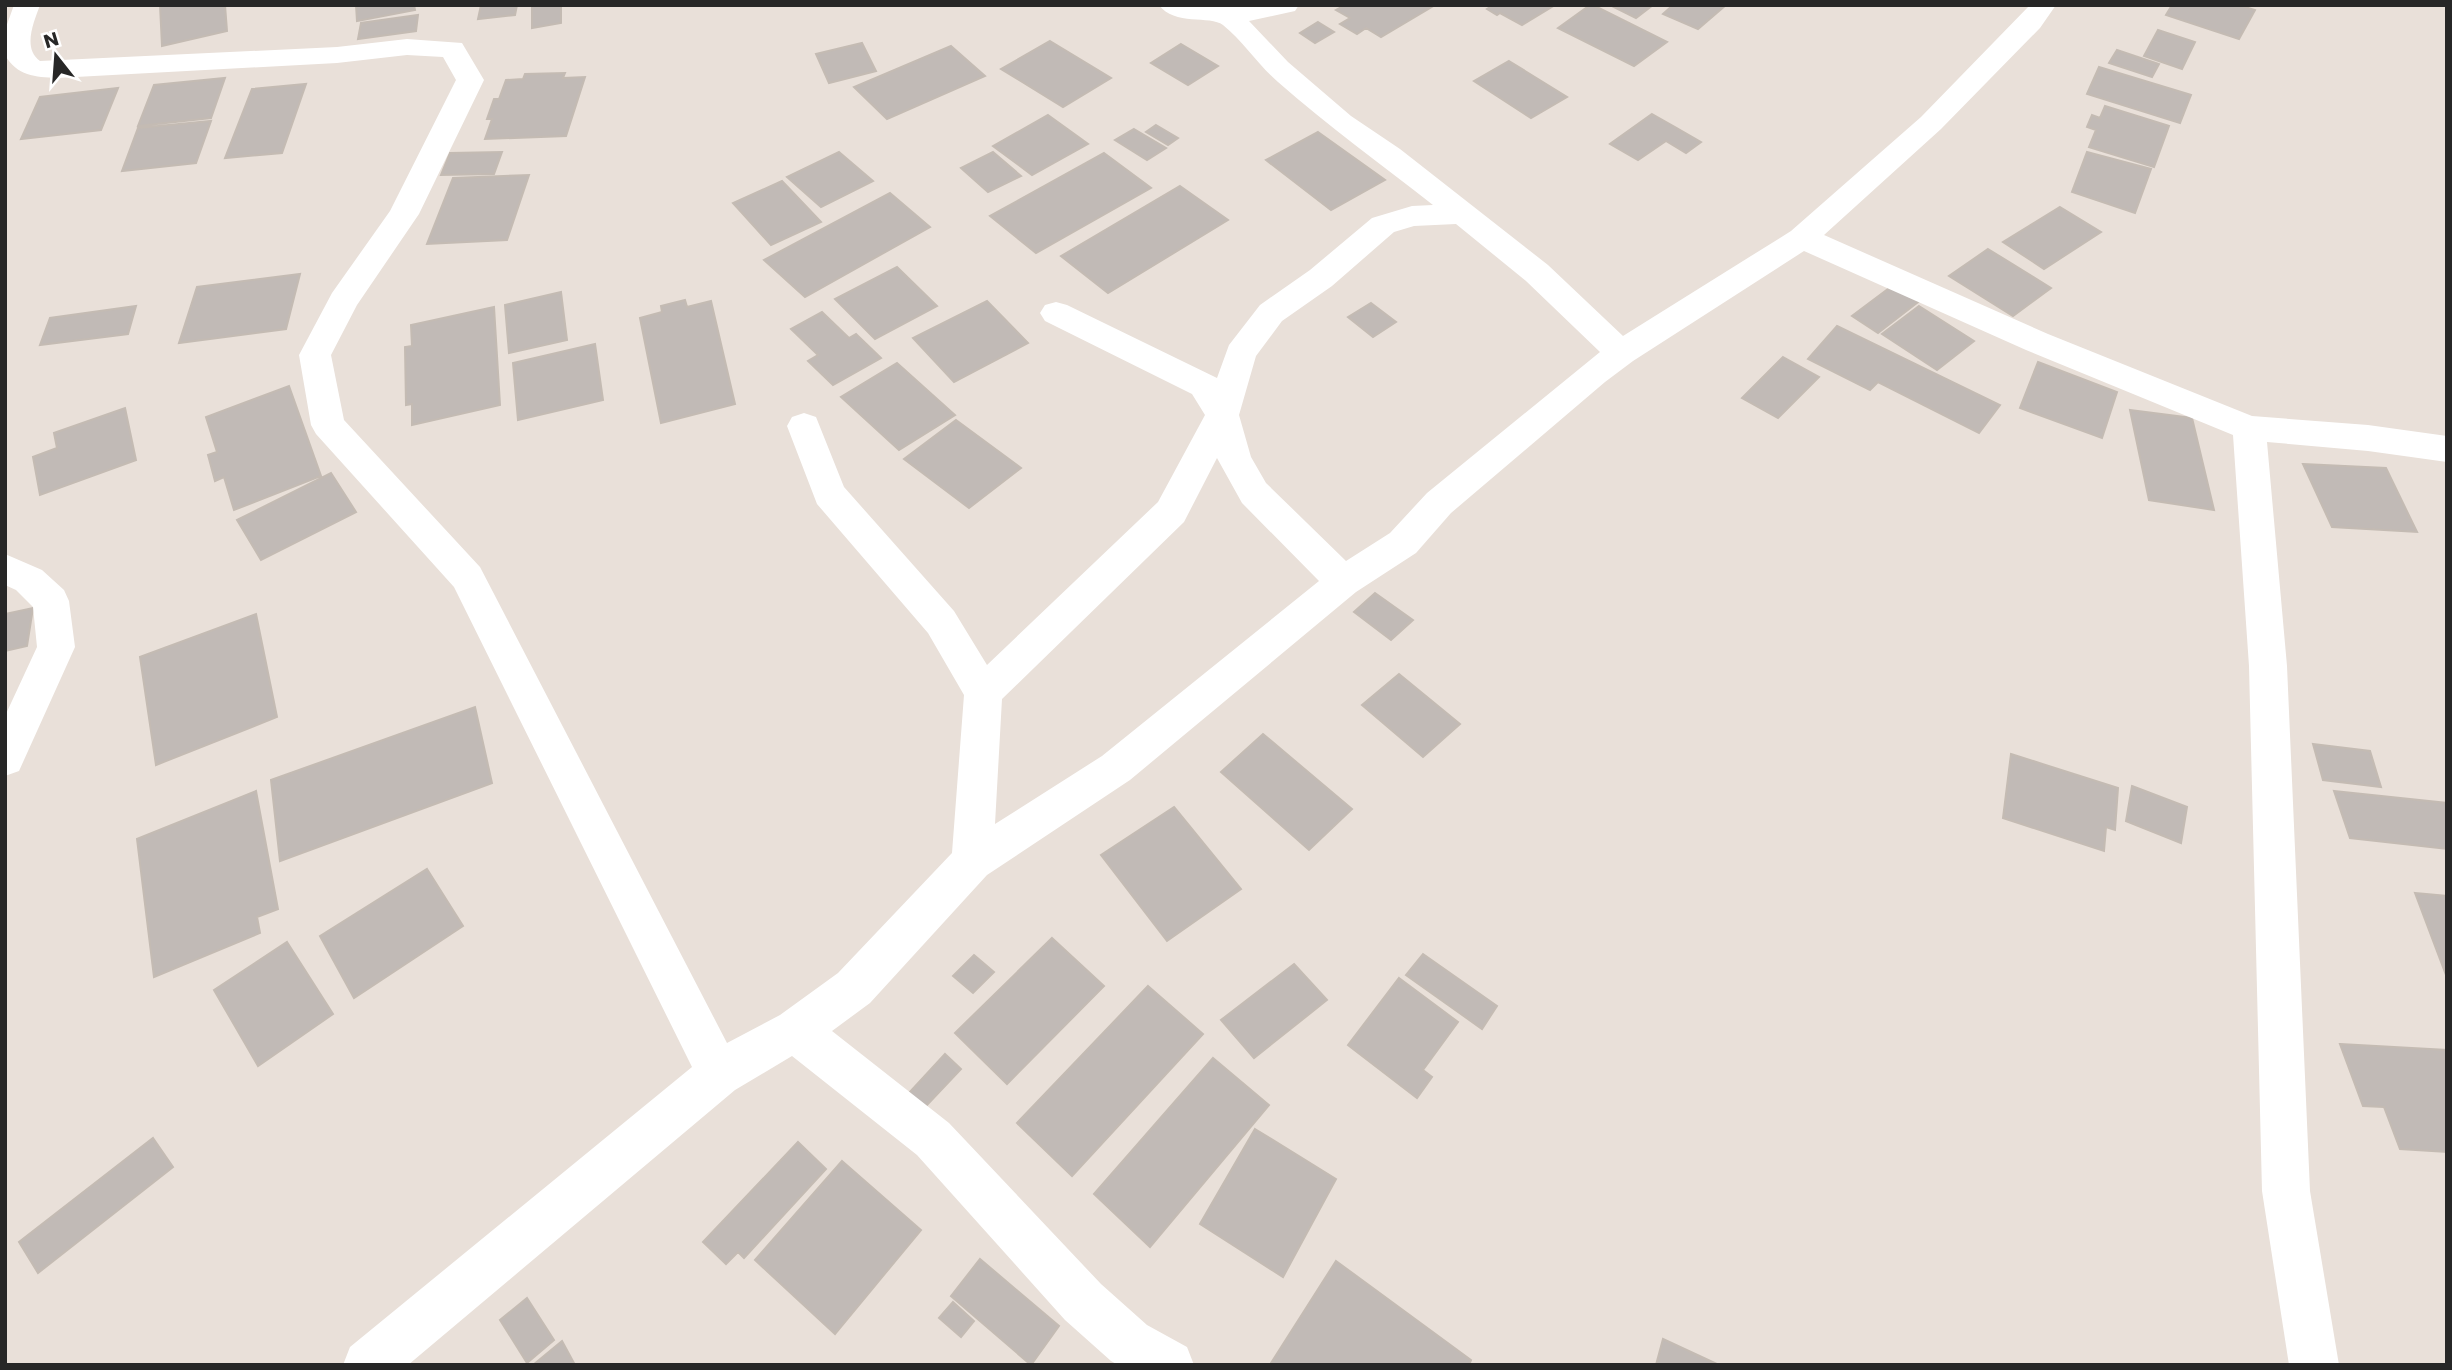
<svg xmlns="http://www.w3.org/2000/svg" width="2452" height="1370" viewBox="0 0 2452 1370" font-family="Poppins,sans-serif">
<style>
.building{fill:#c1bab6;stroke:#c4bbb3;stroke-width:2}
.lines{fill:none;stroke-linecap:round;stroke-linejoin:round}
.minor{fill:#fff;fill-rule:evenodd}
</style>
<rect width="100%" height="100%" fill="#e9e0d9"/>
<!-- building -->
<path class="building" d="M160,5H225L227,31L162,46Z
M356,5H414L415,10L357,21Z
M481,5H517L515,15L478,19Z
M532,5H561V23L532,28Z
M1345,5H1435L1381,37L1366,28L1357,34L1340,24L1350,18L1336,10Z
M1488,5H1555L1522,25L1500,13L1497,15L1487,9L1490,7Z
M1590,5H1593L1667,42L1634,66L1558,28Z
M1610,5H1653L1636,18Z
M1673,5H1726L1698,29L1663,14Z
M2172,5H2239L2255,10L2239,39L2166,15Z
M418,15L416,31L358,39L361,23Z
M1318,22L1334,32L1315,43L1300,33Z
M2158,30L2195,42L2182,69L2144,56Z
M1050,41L1111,78L1063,107L1001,69Z
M862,43L876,71L829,83L816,54Z
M1181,44L1218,66L1188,85L1151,63Z
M951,46L985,76L887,119L854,87Z
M2117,50L2159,64L2152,77L2109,63Z
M1509,61L1567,97L1531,118L1474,81Z
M2099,67L2191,95L2180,123L2087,94Z
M565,73L563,78L585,77L566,136L485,139L492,119H487L494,99H499L506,80L523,79L525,74Z
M225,78L211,118L138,126L154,85Z
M306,84L282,153L225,158L252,89Z
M118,88L101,130L21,139L40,97Z
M2105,106L2169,126L2154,167L2089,147L2096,130L2087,127L2092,115L2100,118Z
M1652,114L1675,127L1701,142L1686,153L1666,141L1638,160L1610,144Z
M1048,115L1088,144L1032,175L993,146Z
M211,121L196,163L122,171L138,128Z
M1156,125L1178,138L1168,145L1146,132Z
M1134,129L1166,148L1147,160L1115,140Z
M1318,132L1385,180L1331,210L1266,160Z
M502,152L494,174L441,175L450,153Z
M839,152L873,181L821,207L787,177Z
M993,152L1021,176L988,192L961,168Z
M2087,152L2151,169L2135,213L2072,192Z
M1104,153L1151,188L1036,253L990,216Z
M529,175L507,240L427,244L453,178Z
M782,181L821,222L771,245L733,203Z
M1180,186L1228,220L1108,293L1061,256Z
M890,193L930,227L805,297L764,260Z
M2060,207L2101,232L2044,269L2003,242Z
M1988,249L2051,288L2013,316L1949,276Z
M897,267L937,306L875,339L835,299Z
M300,274L286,329L179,343L197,287Z
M1892,286L1918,302L1878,333L1852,316Z
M561,292L567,340L509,353L505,305Z
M685,300L687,307L711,301L735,404L661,423L640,318L662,312L661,306Z
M987,301L1028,343L954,382L913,338Z
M1371,303L1396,322L1373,337L1348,317Z
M136,306L128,334L40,345L50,318Z
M1919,306L1974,341L1937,370L1882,334Z
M494,307L500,405L412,425V404L406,405L405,347L412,346L411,325Z
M822,312L849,338L856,334L881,358L833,385L808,361L818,355L791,329Z
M1837,326L2000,405L1979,433L1878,382L1870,390L1808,359Z
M595,344L603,400L518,420L513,363Z
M1783,357L1819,377L1778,418L1742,398Z
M2038,362L2117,392L2102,438L2020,408Z
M897,363L955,415L899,450L841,397Z
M289,386L321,476L234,510L224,477L215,481L208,455L217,452L206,417Z
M125,408L136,460L40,495L33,457L57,448L54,433Z
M2130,410L2192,418L2214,510L2149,500Z
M956,420L1021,468L969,508L904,459Z
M2303,464L2386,468L2417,532L2332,527Z
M331,473L356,512L261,560L237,520Z
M1375,593L1413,620L1391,640L1354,612Z
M33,608L27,646L5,651V614Z
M256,614L277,717L156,765L140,657Z
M1399,674L1460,724L1423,757L1362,705Z
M475,707L492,783L280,861L271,780Z
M1263,734L1352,809L1309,850L1221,772Z
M2313,744L2370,751L2381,787L2323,780Z
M2011,754L2118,788L2115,830L2106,827L2104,851L2003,818Z
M2132,786L2187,807L2181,843L2126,821Z
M256,791L278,909L257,917L260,933L154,977L137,839Z
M2334,791L2447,803V849L2350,838Z
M1174,807L1241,889L1167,941L1101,855Z
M427,869L463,926L354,998L320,936Z
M2415,893L2447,896V975H2446Z
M1052,938L1104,986L1007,1084L955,1033Z
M287,942L333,1014L258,1066L214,990Z
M1423,954L1497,1006L1482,1029L1406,975Z
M974,955L994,972L973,993L953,976Z
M1294,964L1327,1000L1254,1058L1221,1020Z
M1399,978L1458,1022L1423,1070L1432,1077L1417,1098L1348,1045Z
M1148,986L1203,1034L1072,1176L1017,1123Z
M2340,1044L2447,1050V1152L2400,1149L2384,1107L2363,1106Z
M945,1054L961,1069L925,1107L909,1093Z
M1213,1058L1269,1105L1150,1247L1094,1194Z
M1255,1129L1336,1179L1283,1277L1200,1224Z
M153,1138L173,1167L38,1273L19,1242Z
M798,1142L826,1169L744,1258L738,1252L726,1264L703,1242Z
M842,1161L921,1230L835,1334L755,1260Z
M980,1259L1059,1326L1031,1365L951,1296Z
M1336,1261L1471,1360L1469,1365H1274L1271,1363Z
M527,1298L554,1340L527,1363L500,1320Z
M953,1302L974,1321L961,1337L939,1318Z
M1663,1339L1719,1365H1656Z
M562,1341L575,1365H533Z"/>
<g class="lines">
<!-- minor -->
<path class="minor" d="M14,5H40C34,22 22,48 40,61L337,47L407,39L462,43L484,80L419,214L357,305L331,355L344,420L480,567L727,1043L780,1015L838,973L952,853L964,695L928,633L817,504L787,426L792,417L804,413L816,417L844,487L954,611L987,665L1158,502L1205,415L1192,394L1045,321L1040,313L1045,305L1056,302L1067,305L1217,378L1229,345L1260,305L1310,270L1372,218L1412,206L1433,205C1381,164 1328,126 1278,82C1258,65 1243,41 1223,25C1210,15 1174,26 1159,5H1299L1295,11L1249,21L1288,62L1351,116L1400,149L1548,265L1623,336L1791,231L1921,117L2030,5H2056L2040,28L1941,129L1824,235L2048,334L2252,416L2368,425L2447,436V462L2368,451L2267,442L2287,666L2310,1191L2339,1365H2289L2262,1191L2249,666L2233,435L2026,350L1804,251L1633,361L1605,382L1451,513L1416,553L1356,592L1130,780L987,875L870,1003L832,1031L949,1123L1101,1284L1147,1325L1187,1347L1194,1365H1118L1111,1361L1065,1320L917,1155L792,1056L735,1090L408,1365H343L350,1347L692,1067L454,587L316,434L311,425L299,355L332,293L390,211L456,80L443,57L407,55L337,63L57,78C35,77 17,76 5,55V30ZM1456,224L1526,281L1600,352L1427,493L1390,533L1346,561L1266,483L1251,457L1239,415L1256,356L1282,321L1332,286L1394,232L1414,226ZM1217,458L1242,503L1319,581L1102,756L995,824L1002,699L1184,522Z
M5,554L42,570L64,590L69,601L75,647L19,771L5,776V716L37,647L33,607L16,590L5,585Z"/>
</g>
<!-- border -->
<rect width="2452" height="1370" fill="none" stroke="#272727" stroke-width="14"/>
<!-- north arrow -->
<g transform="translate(56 56) rotate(343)" stroke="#ffffff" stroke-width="5" paint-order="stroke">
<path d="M0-5L12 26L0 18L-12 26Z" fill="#272727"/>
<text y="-10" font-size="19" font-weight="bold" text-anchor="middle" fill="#272727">N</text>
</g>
</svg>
